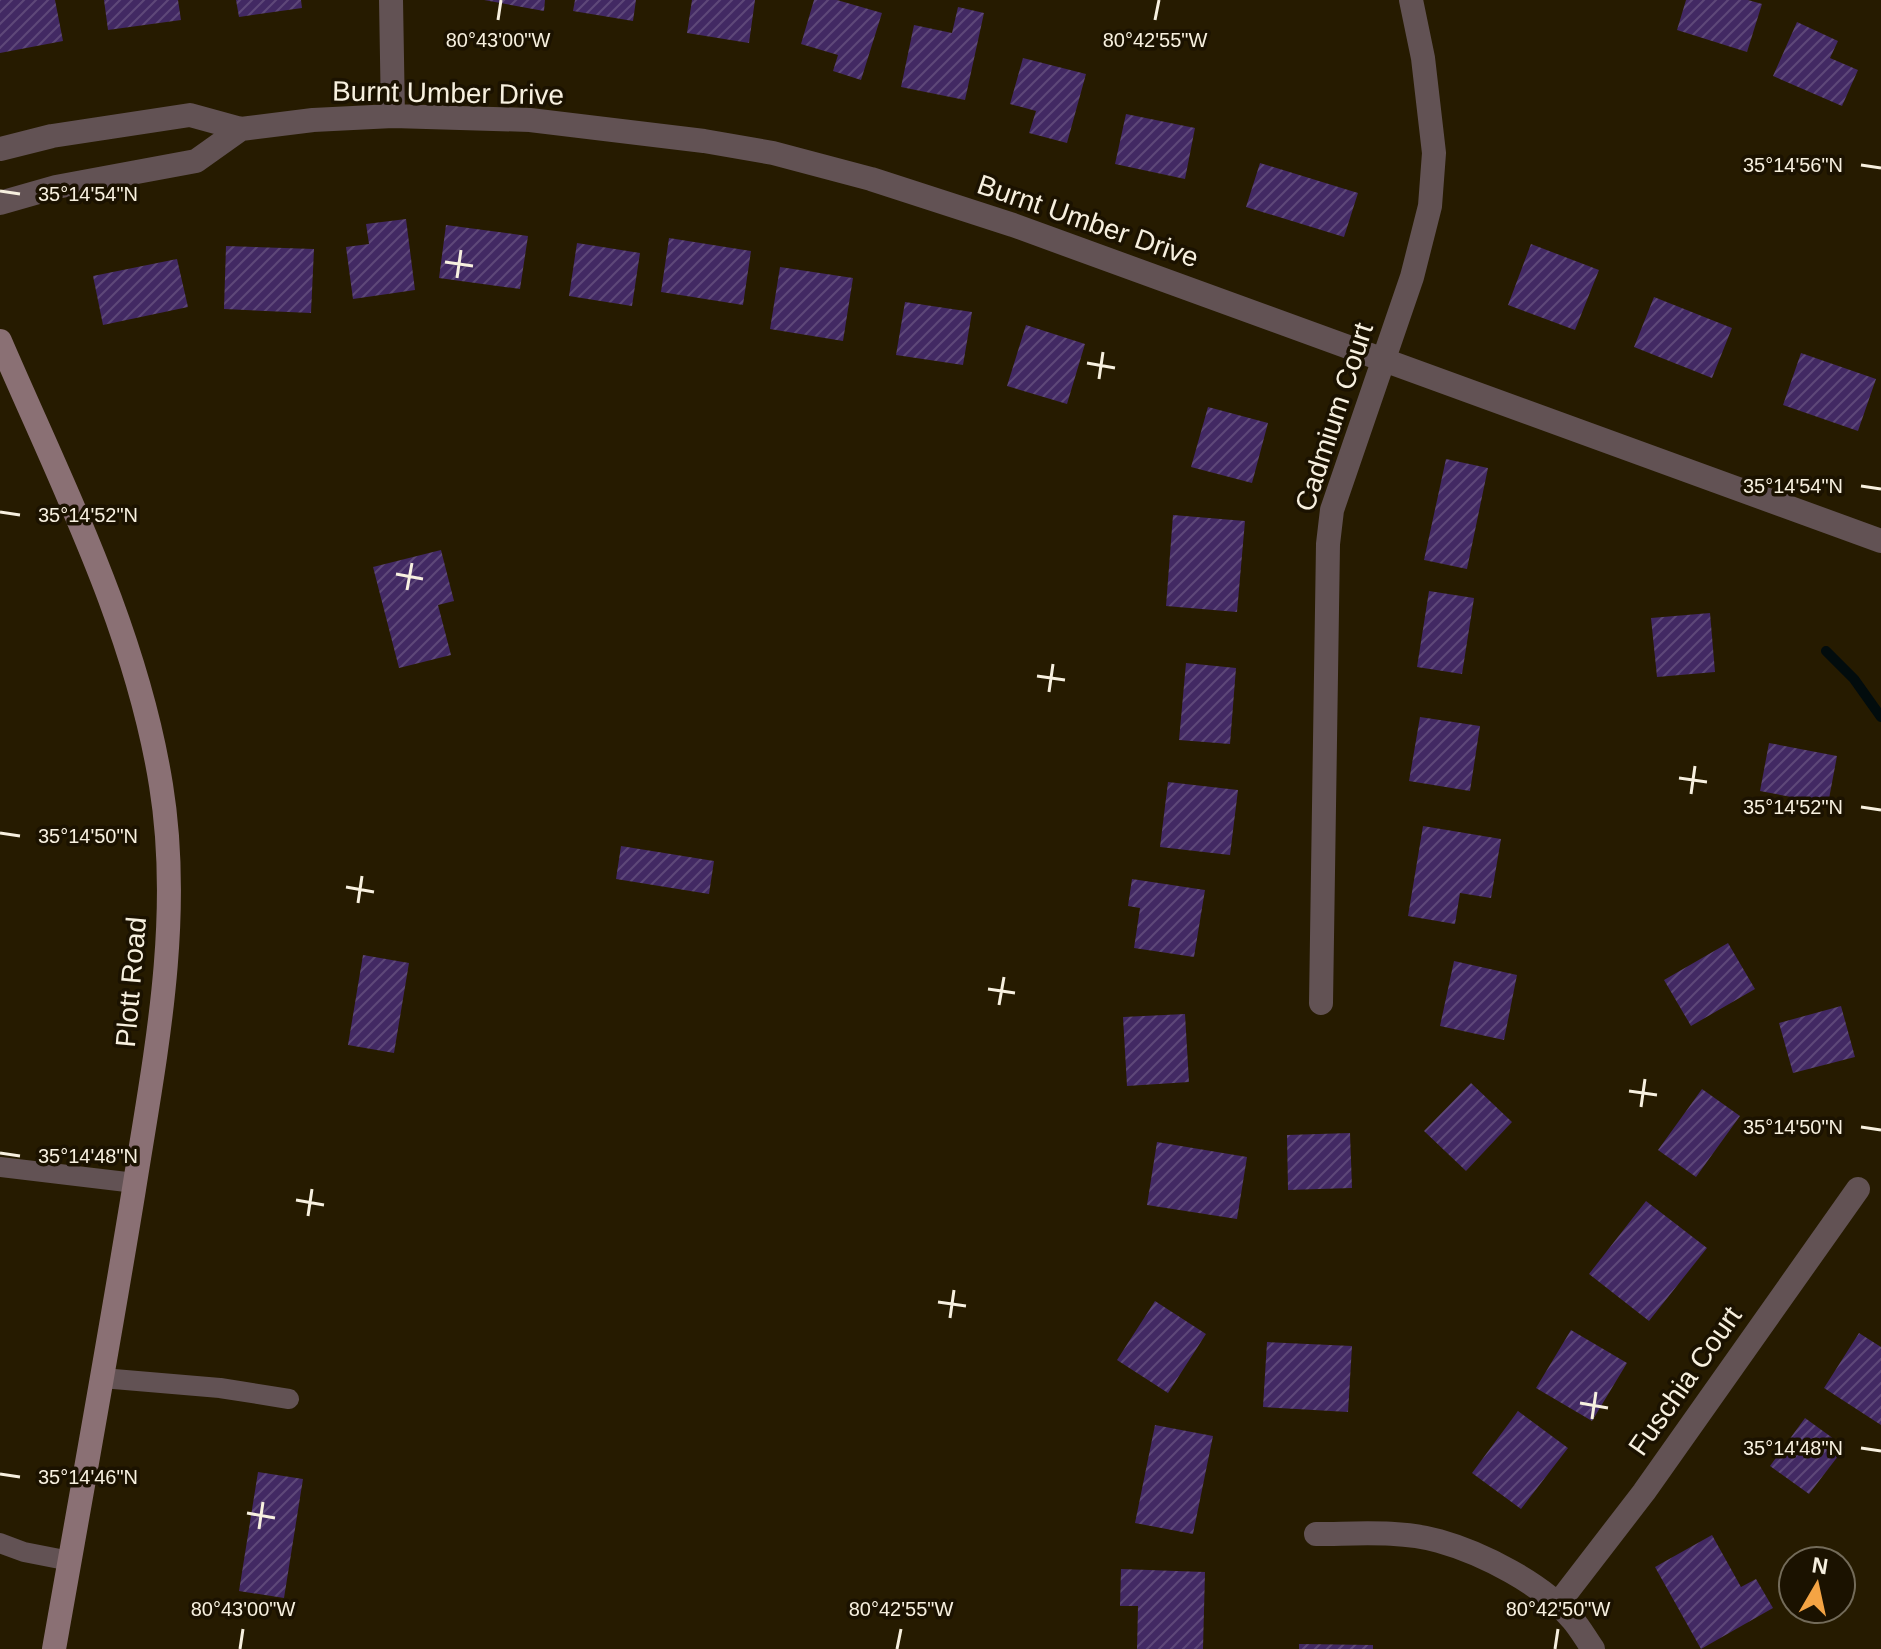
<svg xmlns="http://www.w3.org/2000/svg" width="1881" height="1649" viewBox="0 0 1881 1649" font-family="Arial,sans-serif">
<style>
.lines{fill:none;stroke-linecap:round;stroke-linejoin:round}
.stream{stroke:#020c0d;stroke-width:10}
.building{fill:url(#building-hatch)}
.lane{stroke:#625254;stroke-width:20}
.street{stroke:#625254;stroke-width:24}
.secondary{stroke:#8a7074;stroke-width:24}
.ticks{fill:none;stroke:#f7f0df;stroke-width:3}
.labels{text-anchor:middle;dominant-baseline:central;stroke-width:7;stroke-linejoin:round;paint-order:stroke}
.street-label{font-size:28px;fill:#f7f0df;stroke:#1b1200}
.ticks-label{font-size:20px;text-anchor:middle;fill:#f7f0df;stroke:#1b1200;stroke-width:7;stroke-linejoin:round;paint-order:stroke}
</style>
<defs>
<pattern id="building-hatch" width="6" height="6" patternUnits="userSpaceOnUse" patternTransform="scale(2)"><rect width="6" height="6" fill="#422963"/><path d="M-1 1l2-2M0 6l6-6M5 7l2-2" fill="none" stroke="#5e4879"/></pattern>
</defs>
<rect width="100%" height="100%" fill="#261b00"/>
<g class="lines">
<!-- stream -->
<path class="stream" d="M1826,651L1854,679L1881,717"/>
</g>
<!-- building -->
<path class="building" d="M0,0H55L63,41L0,53Z
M104,0H178L181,20L108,30Z
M236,0H301L302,8L239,17Z
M484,0H545L544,11Z
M575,0H636L633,21L573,11Z
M692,0H755L749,43L687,33Z
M814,0H837L882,13L861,80L833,71L838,55L801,44Z
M1686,0H1748L1762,4L1747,52L1677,30Z
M958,7L984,13L965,100L901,87L914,25L952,33Z
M1797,22L1838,41L1830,58L1858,70L1842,106L1773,76Z
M1023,58L1086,74L1067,143L1029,133L1036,111L1010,104Z
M1126,114L1195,128L1185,179L1115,164Z
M1260,163L1358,193L1344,237L1246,207Z
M406,219L415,290L353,299L346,247L369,244L366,224Z
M446,225L528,236L520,289L439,278Z
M669,238L751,251L743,305L661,292Z
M577,243L640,253L632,306L569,296Z
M1531,244L1599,270L1575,330L1508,305Z
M226,246L314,249L311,313L224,309Z
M177,259L188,307L103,325L93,276Z
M780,267L853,278L843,341L770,329Z
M1654,297L1732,328L1712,378L1634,347Z
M905,302L972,312L963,365L896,355Z
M1026,325L1085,344L1067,404L1007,386Z
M1801,353L1876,379L1858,431L1783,405Z
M1208,407L1268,423L1252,483L1191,467Z
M1446,459L1488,468L1467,569L1424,560Z
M1173,515L1245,521L1237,612L1166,606Z
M441,550L454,601L438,605L451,655L399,668L373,567Z
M1429,591L1474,598L1462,674L1417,667Z
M1710,613L1715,672L1657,677L1651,618Z
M1186,663L1236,668L1230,744L1179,740Z
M1420,717L1480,726L1470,791L1409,781Z
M1769,743L1837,756L1828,804L1760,791Z
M1168,782L1238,790L1230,855L1160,847Z
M1423,826L1501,839L1491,898L1460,893L1455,924L1408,916Z
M621,846L714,861L709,894L616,879Z
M1132,879L1205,890L1194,957L1134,948L1140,908L1128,906Z
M1728,943L1755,989L1691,1026L1664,980Z
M363,955L409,963L394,1053L348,1045Z
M1454,961L1517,975L1504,1040L1440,1026Z
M1841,1006L1855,1057L1793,1073L1779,1023Z
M1185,1014L1189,1082L1127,1086L1123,1017Z
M1471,1083L1512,1122L1466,1171L1424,1131Z
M1702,1089L1740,1116L1696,1177L1658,1150Z
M1350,1133L1352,1188L1288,1190L1287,1135Z
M1157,1142L1247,1157L1237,1219L1147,1205Z
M1646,1201L1707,1248L1649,1321L1589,1274Z
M1155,1301L1206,1334L1168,1393L1117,1360Z
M1571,1330L1627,1363L1592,1421L1536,1388Z
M1859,1333L1881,1347V1425L1824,1388Z
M1267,1342L1352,1346L1348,1412L1263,1407Z
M1518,1411L1568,1448L1521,1509L1472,1473Z
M1805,1418L1845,1447L1809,1494L1770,1466Z
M1155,1425L1213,1436L1193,1534L1135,1523Z
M258,1472L303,1479L284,1598L239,1591Z
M1712,1535L1741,1587L1756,1579L1773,1608L1701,1649L1655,1567Z
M1121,1569L1205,1572L1203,1649H1137L1138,1606H1120Z
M1299,1644L1373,1645V1649H1299Z"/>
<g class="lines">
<!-- lane -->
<path class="lane" d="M0,1167L135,1183
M102,1378L220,1388L289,1399
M0,1543L24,1552L70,1561"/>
<!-- street -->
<path class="street" d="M391,0L393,116
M0,149L52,136L190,115L241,129L313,120L393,116L530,120L704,141L773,153L871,179L1013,225L1881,541
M0,203L56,187L196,161L241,129
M1321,1003L1328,544L1332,510L1412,277L1430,206L1434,153L1423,58L1411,0
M1316,1534C1356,1534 1400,1530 1439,1541C1482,1553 1543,1584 1572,1619C1580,1628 1586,1639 1593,1649
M1557,1605L1644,1492L1858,1189"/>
<!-- secondary -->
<path class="secondary" d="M0,341C62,485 136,629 161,785C183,920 155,1057 134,1189C109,1342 81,1496 54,1649"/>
</g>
<!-- ticks -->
<path class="ticks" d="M498,20L501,0M1155,20L1159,0M1861,165L1881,168M0,191L20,194M445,262L473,266M457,278L461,250M1087,363L1115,368M1099,379L1103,352M1861,486L1881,489M0,512L20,515M396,574L423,579M407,590L412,563M1037,676L1065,680M1049,692L1053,664M1679,778L1707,782M1691,794L1695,766M1861,807L1881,810M0,833L20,836M346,887L374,892M358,903L362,876M988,989L1015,993M999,1005L1004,977M1629,1091L1657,1095M1641,1107L1645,1079M1861,1127L1881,1130M0,1153L20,1156M296,1200L324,1205M308,1216L312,1189M938,1302L966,1306M950,1318L954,1290M1580,1403L1608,1408M1592,1419L1596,1392M1861,1448L1881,1451M0,1474L20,1477M247,1513L275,1518M259,1529L263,1502M240,1649L243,1629M897,1649L901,1629M1555,1649L1558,1629"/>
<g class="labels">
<!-- street labels -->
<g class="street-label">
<text transform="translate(448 93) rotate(1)">Burnt Umber Drive</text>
<text transform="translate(1088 221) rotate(19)">Burnt Umber Drive</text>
<text transform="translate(1334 417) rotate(-72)">Cadmium Court</text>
<text transform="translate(131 982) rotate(-85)">Plott Road</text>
<text transform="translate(1685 1381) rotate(-55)">Fuschia Court</text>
</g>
</g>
<g class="ticks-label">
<text x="498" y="47">80°43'00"W</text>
<text x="1155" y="47">80°42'55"W</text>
<text x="1793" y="172">35°14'56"N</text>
<text x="88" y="201">35°14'54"N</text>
<text x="1793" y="493">35°14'54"N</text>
<text x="88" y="522">35°14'52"N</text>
<text x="1793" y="814">35°14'52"N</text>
<text x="88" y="843">35°14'50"N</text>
<text x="1793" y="1134">35°14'50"N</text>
<text x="88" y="1163">35°14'48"N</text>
<text x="1793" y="1455">35°14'48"N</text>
<text x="88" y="1484">35°14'46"N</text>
<text x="243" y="1616">80°43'00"W</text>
<text x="901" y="1616">80°42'55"W</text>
<text x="1558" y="1616">80°42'50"W</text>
</g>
<!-- north arrow -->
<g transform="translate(1817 1585) rotate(9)"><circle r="38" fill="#1b1200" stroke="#736b59" stroke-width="2"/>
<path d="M0-6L14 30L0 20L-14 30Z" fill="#f4a444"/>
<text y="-12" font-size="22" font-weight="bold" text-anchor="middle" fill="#f7f0df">N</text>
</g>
</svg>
